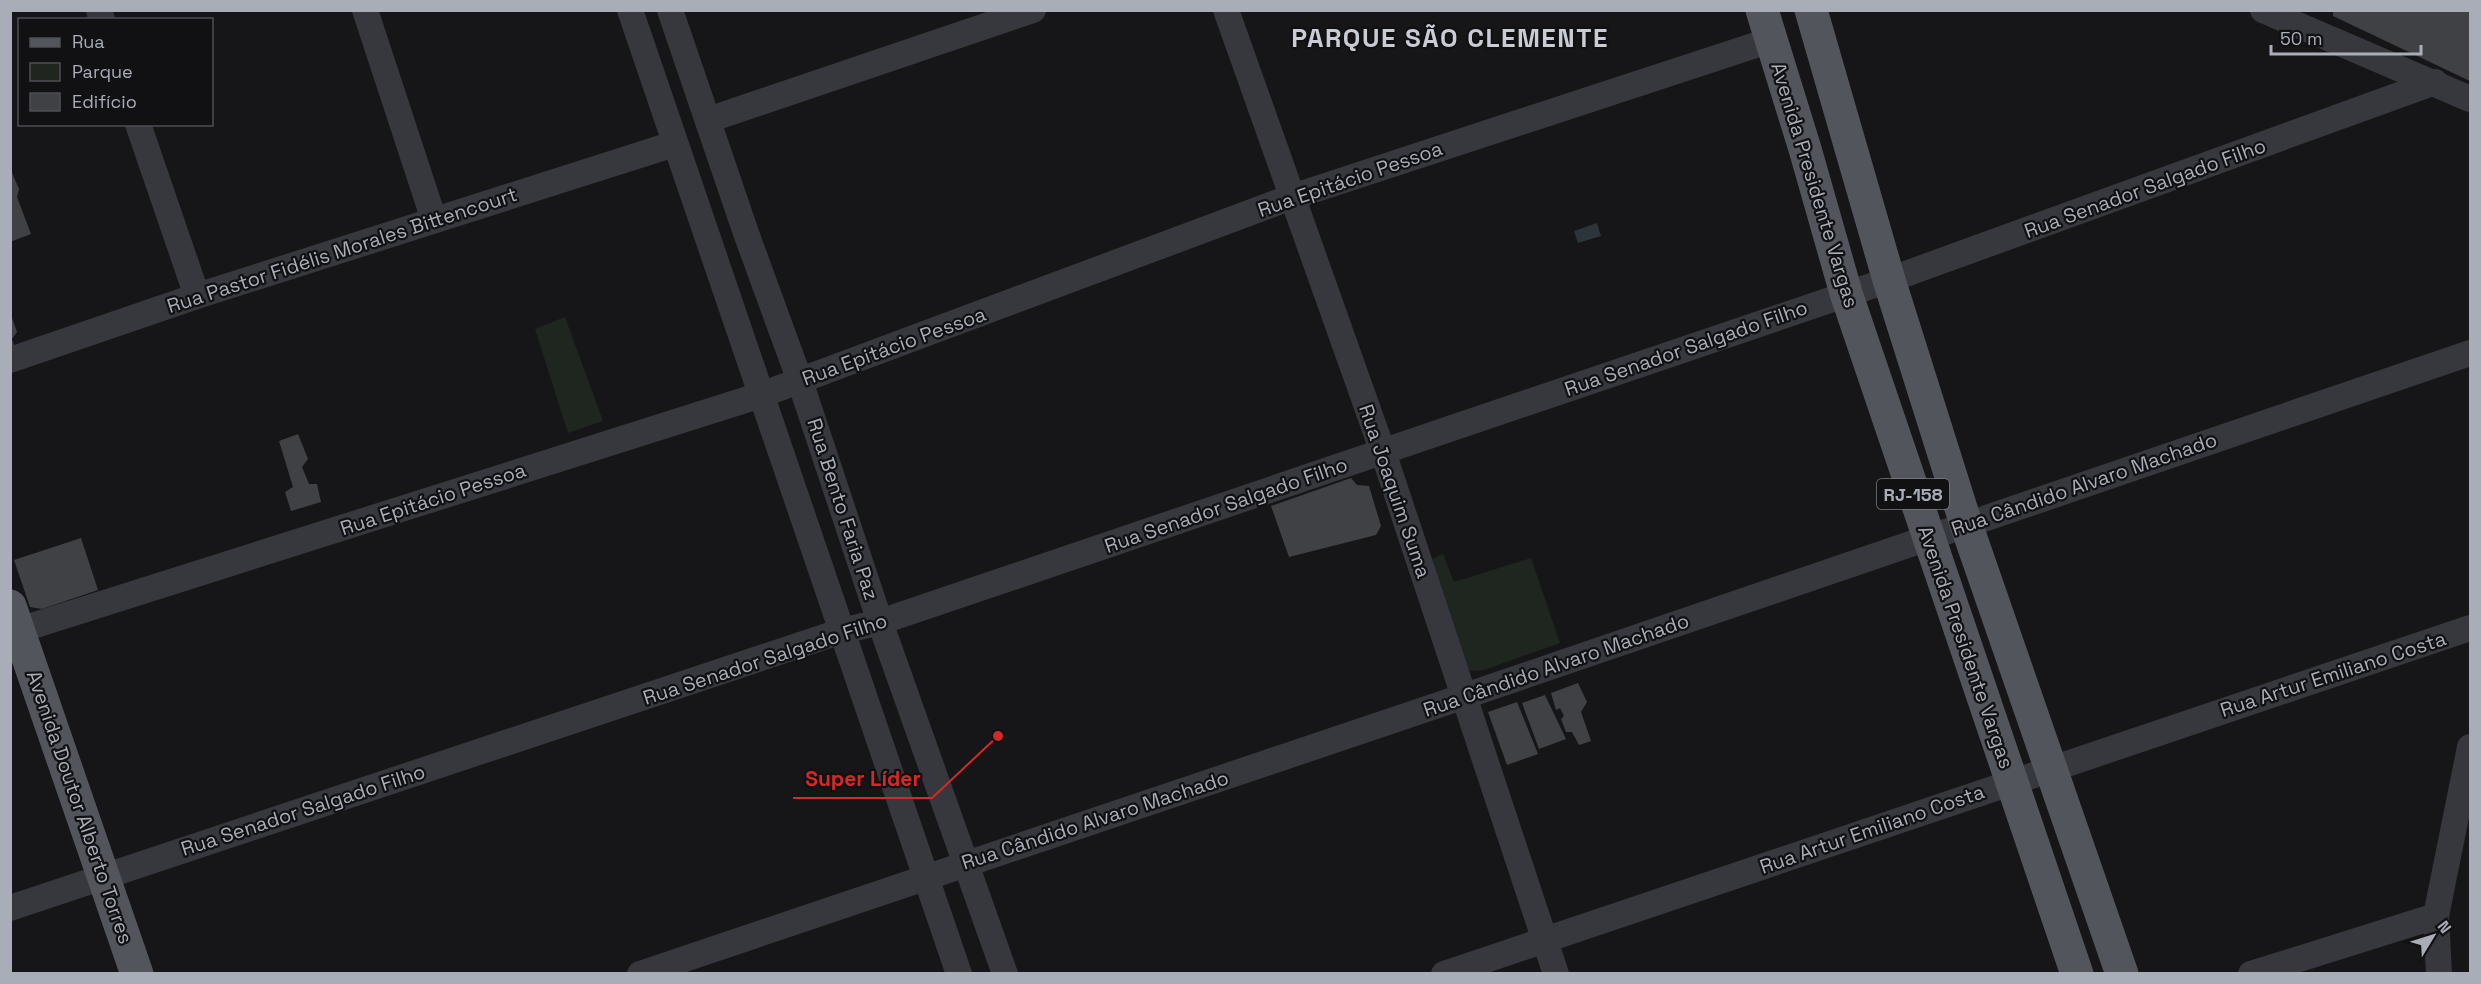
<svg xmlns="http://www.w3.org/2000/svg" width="2481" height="984" viewBox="0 0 2481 984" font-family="'Space Grotesk',sans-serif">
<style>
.green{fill:#1e261f}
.water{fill:#2c353c}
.building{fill:#404145}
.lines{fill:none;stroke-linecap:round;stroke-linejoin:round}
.minor{stroke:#37383d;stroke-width:26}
.major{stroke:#53555c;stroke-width:33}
.labels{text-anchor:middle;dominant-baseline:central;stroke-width:4.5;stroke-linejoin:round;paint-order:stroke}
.shield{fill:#111113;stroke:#7b7e86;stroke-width:1.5}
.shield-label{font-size:18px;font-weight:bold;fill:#a8adb8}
.street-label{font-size:20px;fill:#a8adb8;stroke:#111113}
.district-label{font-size:26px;font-weight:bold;letter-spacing:1.5px;fill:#c9ccd4;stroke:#111113}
.leader{fill:none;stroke:#d62828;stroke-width:2}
.callout-dot{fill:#d62828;stroke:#111113;stroke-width:2}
.callout-label{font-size:21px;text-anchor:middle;font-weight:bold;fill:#d62828;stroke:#111113;stroke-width:4.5;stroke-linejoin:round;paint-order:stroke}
</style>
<rect width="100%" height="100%" fill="#161618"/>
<!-- green -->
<path class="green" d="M565,317L603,421L568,433L535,329Z
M1443,554L1454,582L1531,558L1560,643L1484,670L1471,671L1465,667L1432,559Z"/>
<!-- water -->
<path class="water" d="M1597,223L1601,236L1578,243L1574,231Z"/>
<!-- building -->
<path class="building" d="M2333,10H2470V81L2333,16Z
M10,168L19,189L17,197L31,234L10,242Z
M11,315L17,332L12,339L15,349L10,350Z
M298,434L308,459L302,467L309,484H317L321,502L291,511L285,492L293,487L279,441Z
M1351,478L1357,485L1369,486L1381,526L1376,535L1289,557L1271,506Z
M81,538L98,590L42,609L30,607L14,560Z
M1578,683L1587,702L1581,712L1591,741L1579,745L1572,732H1566L1561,719L1564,716L1560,708L1556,710L1551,693Z
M1545,695L1566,739L1539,749L1522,703Z
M1517,702L1538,754L1507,765L1488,712Z"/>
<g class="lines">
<!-- minor -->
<path class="minor" d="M99,10L102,20
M365,10L434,220
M630,10L959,974
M670,10L746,233L800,381L880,622L1005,974
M1226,10L1383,452L1556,974
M2263,10L2470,99
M708,120L1033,10
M138,124L197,296
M10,360L197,296L674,144
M10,633L761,395L1292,197L1771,40
M10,908L842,631L880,622L1889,280L2435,82
M640,974L1465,696L2470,353
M1444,974L2470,628
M2251,974L2436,916
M2439,974L2436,916L2470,747"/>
<!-- major -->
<path class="major" d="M1762,10L1805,149L1846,293L2077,974
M1811,10L1889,280L1966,524L2122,974
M10,606L137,974"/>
</g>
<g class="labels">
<!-- shield labels -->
<rect class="shield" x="1877" y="479" width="72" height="30" rx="4.5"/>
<g class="shield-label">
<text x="1913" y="494">RJ-158</text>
</g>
<!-- street labels -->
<g class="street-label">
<text transform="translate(1350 179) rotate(-19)">Rua Epitácio Pessoa</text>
<text transform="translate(1815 185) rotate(73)">Avenida Presidente Vargas</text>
<text transform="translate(2145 188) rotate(-20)">Rua Senador Salgado Filho</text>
<text transform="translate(342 250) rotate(-18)">Rua Pastor Fidélis Morales Bittencourt</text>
<text transform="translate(894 346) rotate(-20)">Rua Epitácio Pessoa</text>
<text transform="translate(1686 348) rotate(-19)">Rua Senador Salgado Filho</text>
<text transform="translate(2084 484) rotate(-19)">Rua Cândido Alvaro Machado</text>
<text transform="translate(1395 491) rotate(71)">Rua Joaquim Suma</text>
<text transform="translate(433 499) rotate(-18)">Rua Epitácio Pessoa</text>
<text transform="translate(1226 505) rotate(-19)">Rua Senador Salgado Filho</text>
<text transform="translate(843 509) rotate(72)">Rua Bento Faria Paz</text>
<text transform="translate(1966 647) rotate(71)">Avenida Presidente Vargas</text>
<text transform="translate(765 659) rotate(-18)">Rua Senador Salgado Filho</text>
<text transform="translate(1556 665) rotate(-19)">Rua Cândido Alvaro Machado</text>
<text transform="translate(2333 674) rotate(-18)">Rua Artur Emiliano Costa</text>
<text transform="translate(80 807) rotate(71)">Avenida Doutor Alberto Torres</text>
<text transform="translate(303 810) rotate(-18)">Rua Senador Salgado Filho</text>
<text transform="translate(1095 820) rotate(-18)">Rua Cândido Alvaro Machado</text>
<text transform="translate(1872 829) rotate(-19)">Rua Artur Emiliano Costa</text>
</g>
<!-- district labels -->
<g class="district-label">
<text x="1450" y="38">PARQUE SÃO CLEMENTE</text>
</g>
</g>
<!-- callouts -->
<path class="leader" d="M998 736L932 798H793"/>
<circle class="callout-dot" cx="998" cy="736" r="6"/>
<g class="callout-label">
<text x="863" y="786">Super Líder</text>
</g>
<!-- border -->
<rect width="2481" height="984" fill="none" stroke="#a8adb8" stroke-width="24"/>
<!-- legend -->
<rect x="18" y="18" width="195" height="108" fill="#111113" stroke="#4d4f55" stroke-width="1.5"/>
<rect x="30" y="38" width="30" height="9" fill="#53555c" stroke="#4d4f55" stroke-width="1.5"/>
<text x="72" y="48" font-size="18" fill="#a8adb8">Rua</text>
<rect x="30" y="63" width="30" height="18" fill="#1e261f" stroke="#4d4f55" stroke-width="1.5"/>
<text x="72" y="78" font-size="18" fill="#a8adb8">Parque</text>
<rect x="30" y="93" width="30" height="18" fill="#404145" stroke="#4d4f55" stroke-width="1.5"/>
<text x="72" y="108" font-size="18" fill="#a8adb8">Edifício</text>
<!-- north arrow -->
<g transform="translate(2433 936) rotate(52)" stroke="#111113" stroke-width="4.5" paint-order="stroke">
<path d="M0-4.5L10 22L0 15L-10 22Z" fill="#a8adb8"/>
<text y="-9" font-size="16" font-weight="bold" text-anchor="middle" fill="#a8adb8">N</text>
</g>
<!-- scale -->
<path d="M2271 45v9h150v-9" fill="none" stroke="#a8adb8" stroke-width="3"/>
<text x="2280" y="45" font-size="18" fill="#a8adb8" stroke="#111113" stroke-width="4.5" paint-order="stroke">50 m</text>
</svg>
